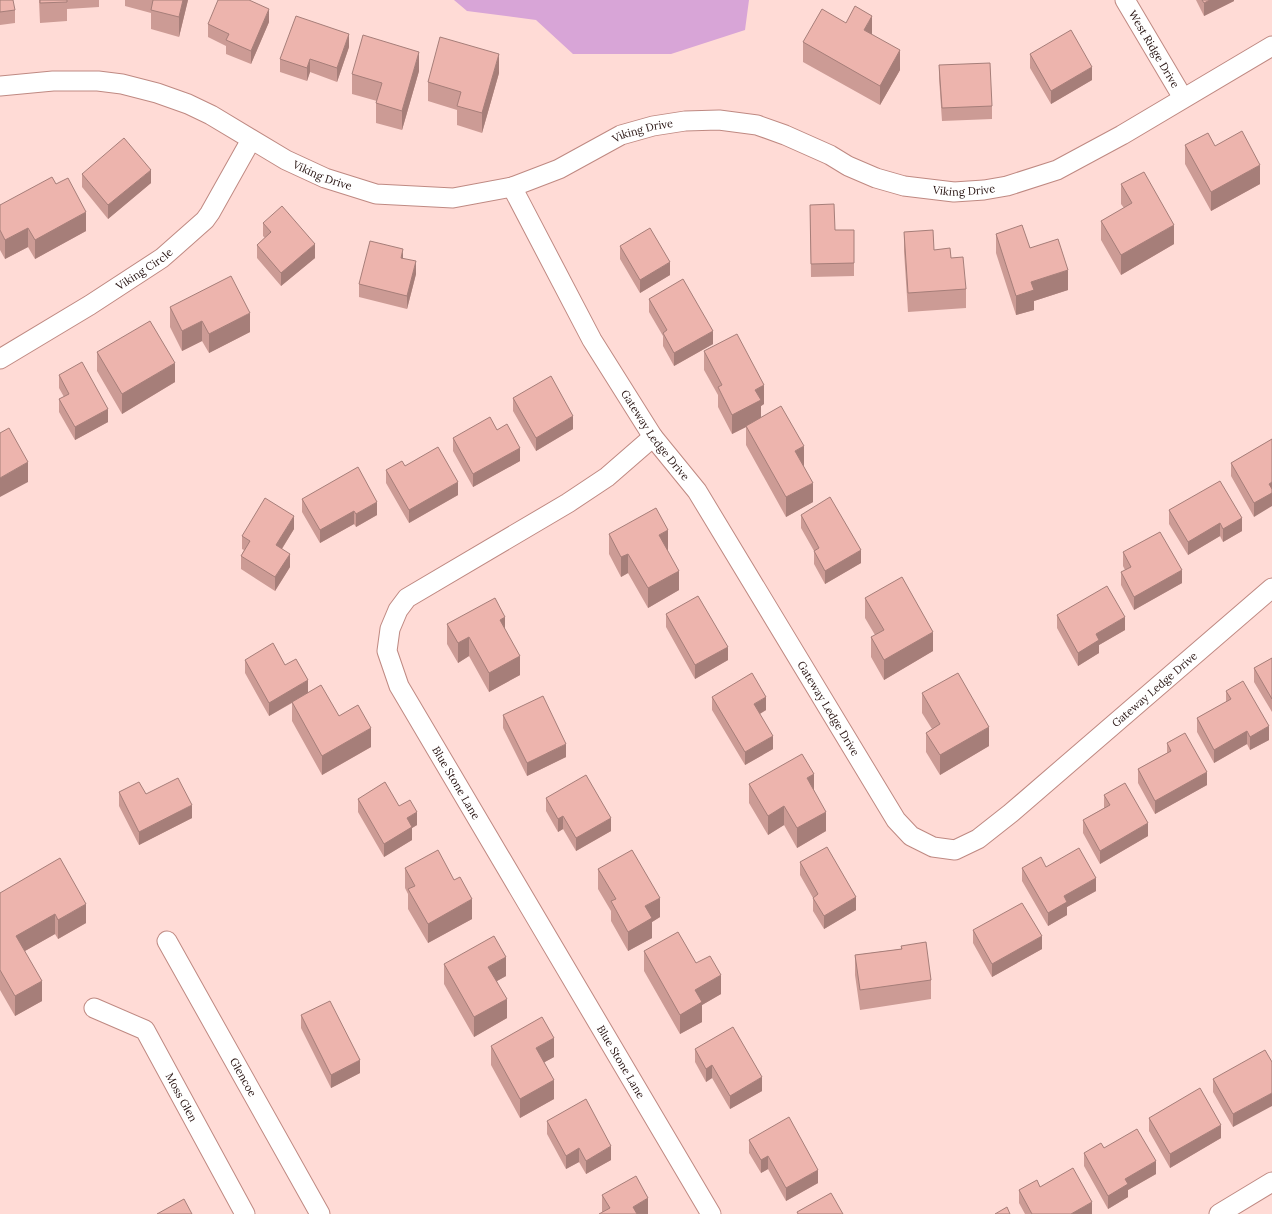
<svg xmlns="http://www.w3.org/2000/svg" width="1272" height="1214" viewBox="0 0 1272 1214" font-family="Lora,serif">
<style>
.green{fill:#d8a5d7}
.lines{fill:none;stroke-linecap:round;stroke-linejoin:round}
.street-casing{stroke:#bf8982;stroke-width:21}
.street{stroke:#fff;stroke-width:19}
.wall{fill:#cc9b95}
.shaded-wall{fill:#a67e79}
.building{fill:#edb4ad;stroke:#a67e79}
.labels{text-anchor:middle;dominant-baseline:central;stroke-width:3.5;stroke-linejoin:round;paint-order:stroke}
.street-label{font-size:11px;fill:#281412;stroke:#fbeeed}
</style>
<rect width="100%" height="100%" fill="#ffdbd6"/>
<!-- green -->
<path class="green" d="M454,0H749L745,30L671,54H573L536,20L467,11Z"/>
<g class="lines">
<defs>
<g id="street">
<path id="s1" d="M1125,0L1183,98"/>
<path id="s2" d="M0,86L53,81H98L122,84L157,93L188,104L211,115L286,160L325,178L376,194L453,198L512,187L559,169L621,135L653,126L685,121L719,120L757,125L785,135L830,155L848,166L876,178L904,186L954,192L984,190L1007,186L1057,170L1122,135L1272,46"/>
<path id="s3" d="M512,187L592,340L653,437L697,491L896,820L911,836L933,847L955,850L978,839L1011,813L1272,588"/>
<path id="s4" d="M0,359L90,305L162,258L205,220L210,213L251,140"/>
<path id="s5" d="M653,437L607,477L568,503L407,598L398,610L390,629L387,651L399,686L711,1214"/>
<path id="s6" d="M167,941L320,1214"/>
<path id="s7" d="M94,1008L145,1030L245,1214"/>
<path d="M1219,1214L1272,1182"/>
</g>
</defs>
<!-- street casing -->
<use href="#street" class="street-casing"/>
<!-- street -->
<use href="#street" class="street"/>
</g>
<!-- wall -->
<path class="wall" d="M0,0L15,10V23L0,25Z
M39,0H99V7L67,9V21L40,23Z
M125,0H188L179,37L151,29V13L125,6Z
M1196,0H1234V1L1204,16Z
M269,22L251,64L226,54V46L208,37V24Z
M846,23L872,35L900,70L880,105L803,62V42Z
M349,47L337,82L310,72L307,81L280,72V59Z
M1030,54L1092,80L1051,104L1030,68Z
M939,65L992,106V119L942,121L939,78Z
M419,71L402,130L376,123V103L377,101L352,94V74Z
M499,73L482,133L457,125V110L428,101V82Z
M1185,145L1215,146L1260,184L1211,211L1185,164Z
M82,174L151,183L108,219L82,187Z
M56,184L86,231L35,259L28,247L5,259L0,250V205Z
M1121,184L1174,244L1121,275L1101,240V221L1124,208L1121,204Z
M810,205L835,230H854V276L811,277Z
M263,223L315,258L281,286L257,258V245L265,238L263,236Z
M904,232L934,250L951,258L966,289V308L908,312L904,251Z
M996,234L1030,248L1068,290L1034,301V310L1016,315L996,253Z
M620,246L670,275L640,293L620,259Z
M403,258L416,274L407,309L359,297V284Z
M649,299L713,344L674,366L663,346V336L649,312Z
M170,307L250,332L209,353L202,341L182,351L170,327Z
M704,351L764,404L761,406V417L804,466H803L813,502L786,517L746,445V427L732,434L718,407V395L704,370Z
M97,352L175,382L122,414L97,371Z
M59,375L108,422L75,440L59,412V399L64,397L59,388Z
M513,398L573,429L536,451L513,411Z
M497,430L520,461L473,487L453,451V438Z
M1272,439L1254,517L1231,476V463Z
M386,470L458,495L409,523L386,483Z
M302,499L377,515L356,527L354,524L320,543L302,512Z
M1169,510L1242,518V531L1223,542L1220,536L1188,555L1169,524Z
M801,515L861,563L825,584L814,564V551L801,528Z
M294,529L282,549L290,567L275,591L241,569V556L244,550L242,549V536Z
M609,534L668,550H667L679,590L648,608L628,573L621,577L609,554Z
M1123,552L1182,583L1134,610L1121,585V572L1125,570L1123,566Z
M865,598L933,651L884,680L871,657V637L875,635L865,618Z
M666,614L728,660L695,679L666,627Z
M1057,615L1125,630L1099,645V653L1078,666L1057,628Z
M447,624L505,630L520,675L489,692L469,656L458,663L447,644Z
M1272,658V712L1254,682V668Z
M245,660L285,665L308,692L339,716L371,747L322,775L292,721V703L269,716L245,673Z
M1226,691L1269,740L1250,750L1247,744L1214,763L1197,732V718L1226,702Z
M922,693L989,746L940,775L926,752V733L932,729L922,713Z
M712,697L766,710L760,714L773,749L745,765L712,710Z
M503,715L566,757L527,776L503,728Z
M1167,743L1207,785L1155,814L1138,783V769L1167,753Z
M749,784L814,790L826,831L797,848L784,825L768,835L749,803Z
M119,792L146,794L192,818L139,845L119,806Z
M1104,795L1148,836L1100,864L1083,833V820L1104,808Z
M546,798L611,831L576,851L563,829L558,832L546,811Z
M358,799L399,806L417,825L412,828V840L384,857L358,812Z
M800,862L856,910L824,929L813,911V898L800,875Z
M405,868L472,919L428,943L408,909V894L405,888Z
M1022,868L1096,891L1067,907V915L1048,926L1022,881Z
M598,869L660,917L652,922V938L628,951L611,921V911L598,889Z
M0,893L86,923L58,939L55,934L25,951L42,1001L15,1016L0,990Z
M973,930L1042,949L992,977L973,943Z
M901,946L931,980V999L860,1010L855,975V955L901,949Z
M644,951L696,963L721,994L702,1005V1022L680,1034L644,971Z
M444,964L506,976L497,981L507,1018L474,1037L444,984Z
M301,1015L360,1073L331,1088L301,1028Z
M491,1046L554,1057L544,1062L554,1099L520,1118L491,1065Z
M695,1049L762,1091L730,1109L712,1078L706,1082L695,1062Z
M1272,1062L1233,1127L1213,1092V1079Z
M1149,1118L1221,1138L1170,1168L1149,1131Z
M547,1121L611,1160L586,1174L579,1162L566,1169L547,1134Z
M749,1140L818,1183L786,1201L768,1169L761,1173L749,1153Z
M1104,1148L1156,1174L1128,1190V1197L1108,1209L1084,1166V1153Z
M1040,1187L1092,1214H1025L1019,1203V1190Z
M602,1195L648,1214L602,1212Z"/>
<!-- shaded-wall -->
<path class="shaded-wall" d="M183,0H188L179,37V17Z
M1210,0H1234V1L1204,16V3Z
M269,9V22L251,64V51Z
M872,16V35L864,30Z
M349,34V47L337,82V68Z
M900,50V70L880,105V86Z
M419,52V71L402,130V111Z
M499,54V73L482,133V113Z
M310,59V72L307,81V68Z
M1092,67V80L1051,104V91Z
M1260,165V184L1211,211V192Z
M151,170V183L108,219V205Z
M86,212V231L35,259V240Z
M1174,225V244L1121,275V255Z
M28,228V247L5,259V240Z
M315,244V258L281,286V273Z
M403,249V262L401,258Z
M416,261V274L407,309V296Z
M670,262V275L640,293V280Z
M1068,270V290L1034,301V310L1016,315V296L1031,282Z
M250,313V332L209,353V334Z
M202,321V341L182,351V331Z
M713,331V344L674,366V353Z
M175,363V382L122,414V394Z
M764,385V404L761,406V419L746,426V427L732,434V415L755,390Z
M108,409V422L75,440V427Z
M573,416V429L536,451V438Z
M804,446V466L795,471V451Z
M520,448V461L473,487V474Z
M28,462V482L0,497V478Z
M458,482V495L409,523V510Z
M1272,482V506L1254,517V503L1269,484Z
M813,483V502L786,517V497Z
M377,502V515L356,527V514Z
M354,511V524L320,543V530Z
M294,516V529L276,558V545Z
M1242,518V531L1223,542V529Z
M1220,523V536L1188,555V542Z
M668,530V550L659,555V535Z
M861,550V563L825,584V571Z
M290,554V567L275,591V577Z
M628,554V573L621,577V557Z
M1182,570V583L1134,610V597Z
M679,571V590L648,608V588Z
M505,617V636L500,620Z
M1125,617V630L1099,645V653L1078,666V653L1096,634Z
M933,632V651L884,680V660Z
M469,637V656L458,663V643Z
M728,647V660L695,679V665Z
M520,656V675L489,692V673Z
M308,680V693L269,716V703Z
M766,697V710L754,717V704Z
M1269,726V740L1250,750V737Z
M989,727V746L940,775V755Z
M371,728V747L322,775V756Z
M1247,731V744L1214,763V750Z
M773,736V749L745,765V752Z
M566,744V757L527,776V763Z
M1207,772V785L1155,814V801Z
M814,774V794L807,778Z
M192,805V818L139,845V832Z
M784,806V825L768,835V816Z
M417,812V825L412,828V840L384,857V844L407,818Z
M826,812V831L797,848V828Z
M563,816V829L558,832V819Z
M611,818V831L576,851V838Z
M1148,823V836L1100,864V851Z
M1096,878V891L1067,907V915L1048,926V913L1064,896Z
M856,897V910L824,929V916Z
M660,898V917L652,922V938L628,951V932L645,906Z
M472,899V919L428,943V924Z
M86,904V923L58,939V920Z
M55,914V934L16,956V936Z
M1042,936V949L992,977V964Z
M506,957V976L488,986V967Z
M721,975V994L702,1005V1022L680,1034V1015L695,990Z
M42,981V1001L15,1016V996Z
M507,999V1018L474,1037V1017Z
M554,1038V1057L536,1067V1048Z
M360,1060V1073L331,1088V1075Z
M712,1065V1078L706,1082V1069Z
M762,1077V1091L730,1109V1096Z
M554,1080V1099L520,1118V1099Z
M1272,1093V1106L1233,1127V1114Z
M1221,1125V1138L1170,1168V1154Z
M611,1146V1160L586,1174V1161Z
M579,1148V1162L566,1169V1156Z
M768,1156V1169L761,1173V1160Z
M1156,1161V1174L1128,1190V1197L1108,1209V1196L1125,1179Z
M818,1170V1183L786,1201V1188Z
M648,1198V1214H633V1207Z
M1092,1202V1214H1071Z"/>
<!-- building -->
<path class="building" d="M0,0H13L15,10L0,12Z
M40,0H67V2L40,3Z
M153,0H183L179,17L151,10Z
M218,0H249L269,9L251,51L226,40L229,34L208,24Z
M1202,0H1210L1204,3Z
M855,6L872,16L864,30L900,50L880,86L803,42L822,9L846,23Z
M296,16L349,34L337,68L310,59L307,68L280,59Z
M1071,30L1092,67L1051,91L1030,54Z
M363,35L419,52L402,111L376,103L382,83L352,74Z
M440,37L499,54L482,113L457,106L461,92L428,82Z
M990,63L992,106L942,108L939,65Z
M1242,131L1260,165L1211,192L1185,145L1208,133L1215,146Z
M124,138L151,170L108,205L82,174Z
M1144,172L1174,225L1121,255L1101,221L1132,203L1121,184Z
M52,177L56,184L68,178L86,212L35,240L28,228L5,240L0,230V205Z
M834,204L835,230H854V263L811,264L810,205Z
M282,206L315,244L281,273L257,245L271,232L263,223Z
M1022,225L1030,248L1058,239L1068,270L1031,282L1034,290L1016,296L996,234Z
M650,228L670,262L640,280L620,246Z
M933,230L934,250L950,248L951,258L963,257L966,289L908,293L904,232Z
M370,241L403,249L401,258L416,261L407,296L359,284Z
M231,276L250,313L209,334L202,321L182,331L170,307Z
M683,279L713,331L674,353L663,333L667,330L649,299Z
M150,321L175,363L122,394L97,352Z
M737,334L764,385L755,390L761,400L732,415L718,387L722,385L704,351Z
M82,362L108,409L75,427L59,399L69,394L59,375Z
M551,376L573,416L536,438L513,398Z
M781,406L804,446L795,451L813,483L786,497L746,426Z
M490,417L497,430L507,424L520,448L473,474L453,438Z
M9,428L28,462L0,478V433Z
M1272,439V482L1269,484L1272,489V493L1254,503L1231,463Z
M438,447L458,482L409,510L386,470L402,461L405,466Z
M358,467L377,502L356,514L354,511L320,530L302,499Z
M1220,481L1242,518L1223,529L1220,523L1188,542L1169,510Z
M830,497L861,550L825,571L814,551L819,548L801,515Z
M265,498L294,516L276,545L290,554L275,577L241,556L250,541L242,536Z
M656,508L668,530L659,535L679,571L648,588L628,554L621,557L609,534Z
M1160,532L1182,570L1134,597L1121,572L1131,567L1123,552Z
M902,577L933,632L884,660L871,637L884,630L865,598Z
M1107,586L1125,617L1096,634L1099,640L1078,653L1057,615Z
M698,596L728,647L695,665L666,614Z
M495,598L505,617L500,620L520,656L489,673L469,637L458,643L447,624Z
M273,643L285,665L296,659L308,680L269,703L245,660Z
M1272,658V699L1254,668Z
M752,673L766,697L754,704L773,736L745,752L712,697Z
M958,673L989,727L940,755L926,733L940,724L922,693Z
M1243,681L1269,726L1250,737L1247,731L1214,750L1197,718L1231,699L1226,691Z
M321,685L339,716L358,705L371,728L322,756L292,702Z
M543,696L566,744L527,763L503,715Z
M1185,733L1207,772L1155,801L1138,769L1171,751L1167,743Z
M802,754L814,774L807,778L826,812L797,828L784,806L768,816L749,784Z
M586,775L611,818L576,838L563,816L558,819L546,798Z
M178,778L192,805L139,832L119,792L139,782L146,794Z
M385,782L399,806L410,800L417,812L407,818L412,827L384,844L358,799Z
M1125,783L1148,823L1100,851L1083,820L1110,805L1104,795Z
M827,847L856,897L824,916L813,898L818,894L800,862Z
M1079,848L1096,878L1064,896L1067,902L1048,913L1022,868L1041,857L1046,867Z
M438,850L454,880L460,877L472,899L428,924L408,889L415,886L405,868Z
M632,850L660,898L645,906L652,918L628,932L611,901L616,899L598,869Z
M60,858L86,904L58,920L55,914L16,936L42,981L15,996L0,970V893Z
M1022,903L1042,936L992,964L973,930Z
M678,932L696,963L710,956L721,975L695,990L702,1002L680,1015L644,951Z
M494,936L506,957L488,967L507,999L474,1017L444,964Z
M926,942L931,980L860,990L855,955L902,949L901,946Z
M330,1001L360,1060L331,1075L301,1015Z
M542,1017L554,1038L536,1048L554,1080L520,1099L491,1046Z
M733,1027L762,1077L730,1096L712,1065L706,1069L695,1049Z
M1265,1050L1272,1062V1093L1233,1114L1213,1079Z
M1200,1088L1221,1125L1170,1154L1149,1118Z
M586,1099L611,1146L586,1161L579,1148L566,1156L547,1121Z
M789,1117L818,1170L786,1188L768,1156L761,1160L749,1140Z
M1137,1129L1156,1161L1125,1179L1128,1184L1108,1196L1084,1153L1101,1143L1104,1148Z
M1073,1168L1092,1202L1071,1214H1032L1019,1190L1037,1180L1040,1187Z
M636,1176L648,1198L633,1207L637,1214H599L610,1208L602,1195Z
M831,1193L843,1214H798L797,1212Z
M184,1199L192,1214H157Z
M1007,1207L1010,1214H995Z"/>
<g class="labels">
<!-- street labels -->
<g class="street-label">
<text stroke="none"><textPath href="#s1" startOffset="57">West Ridge Drive</textPath></text>
<text stroke="none"><textPath href="#s2" startOffset="681">Viking Drive</textPath></text>
<text stroke="none"><textPath href="#s2" startOffset="344">Viking Drive</textPath></text>
<text stroke="none"><textPath href="#s2" startOffset="1017">Viking Drive</textPath></text>
<text stroke="none"><textPath href="#s4" startOffset="170">Viking Circle</textPath></text>
<text stroke="none"><textPath href="#s3" startOffset="287">Gateway Ledge Drive</textPath></text>
<text stroke="none"><textPath href="#s3" startOffset="1067">Gateway Ledge Drive</textPath></text>
<text stroke="none"><textPath href="#s3" startOffset="611">Gateway Ledge Drive</textPath></text>
<text stroke="none"><textPath href="#s5" startOffset="502">Blue Stone Lane</textPath></text>
<text stroke="none"><textPath href="#s5" startOffset="826">Blue Stone Lane</textPath></text>
<text stroke="none"><textPath href="#s6" startOffset="156">Glencoe</textPath></text>
<text stroke="none"><textPath href="#s7" startOffset="132">Moss Glen</textPath></text>
</g>
</g>
</svg>
